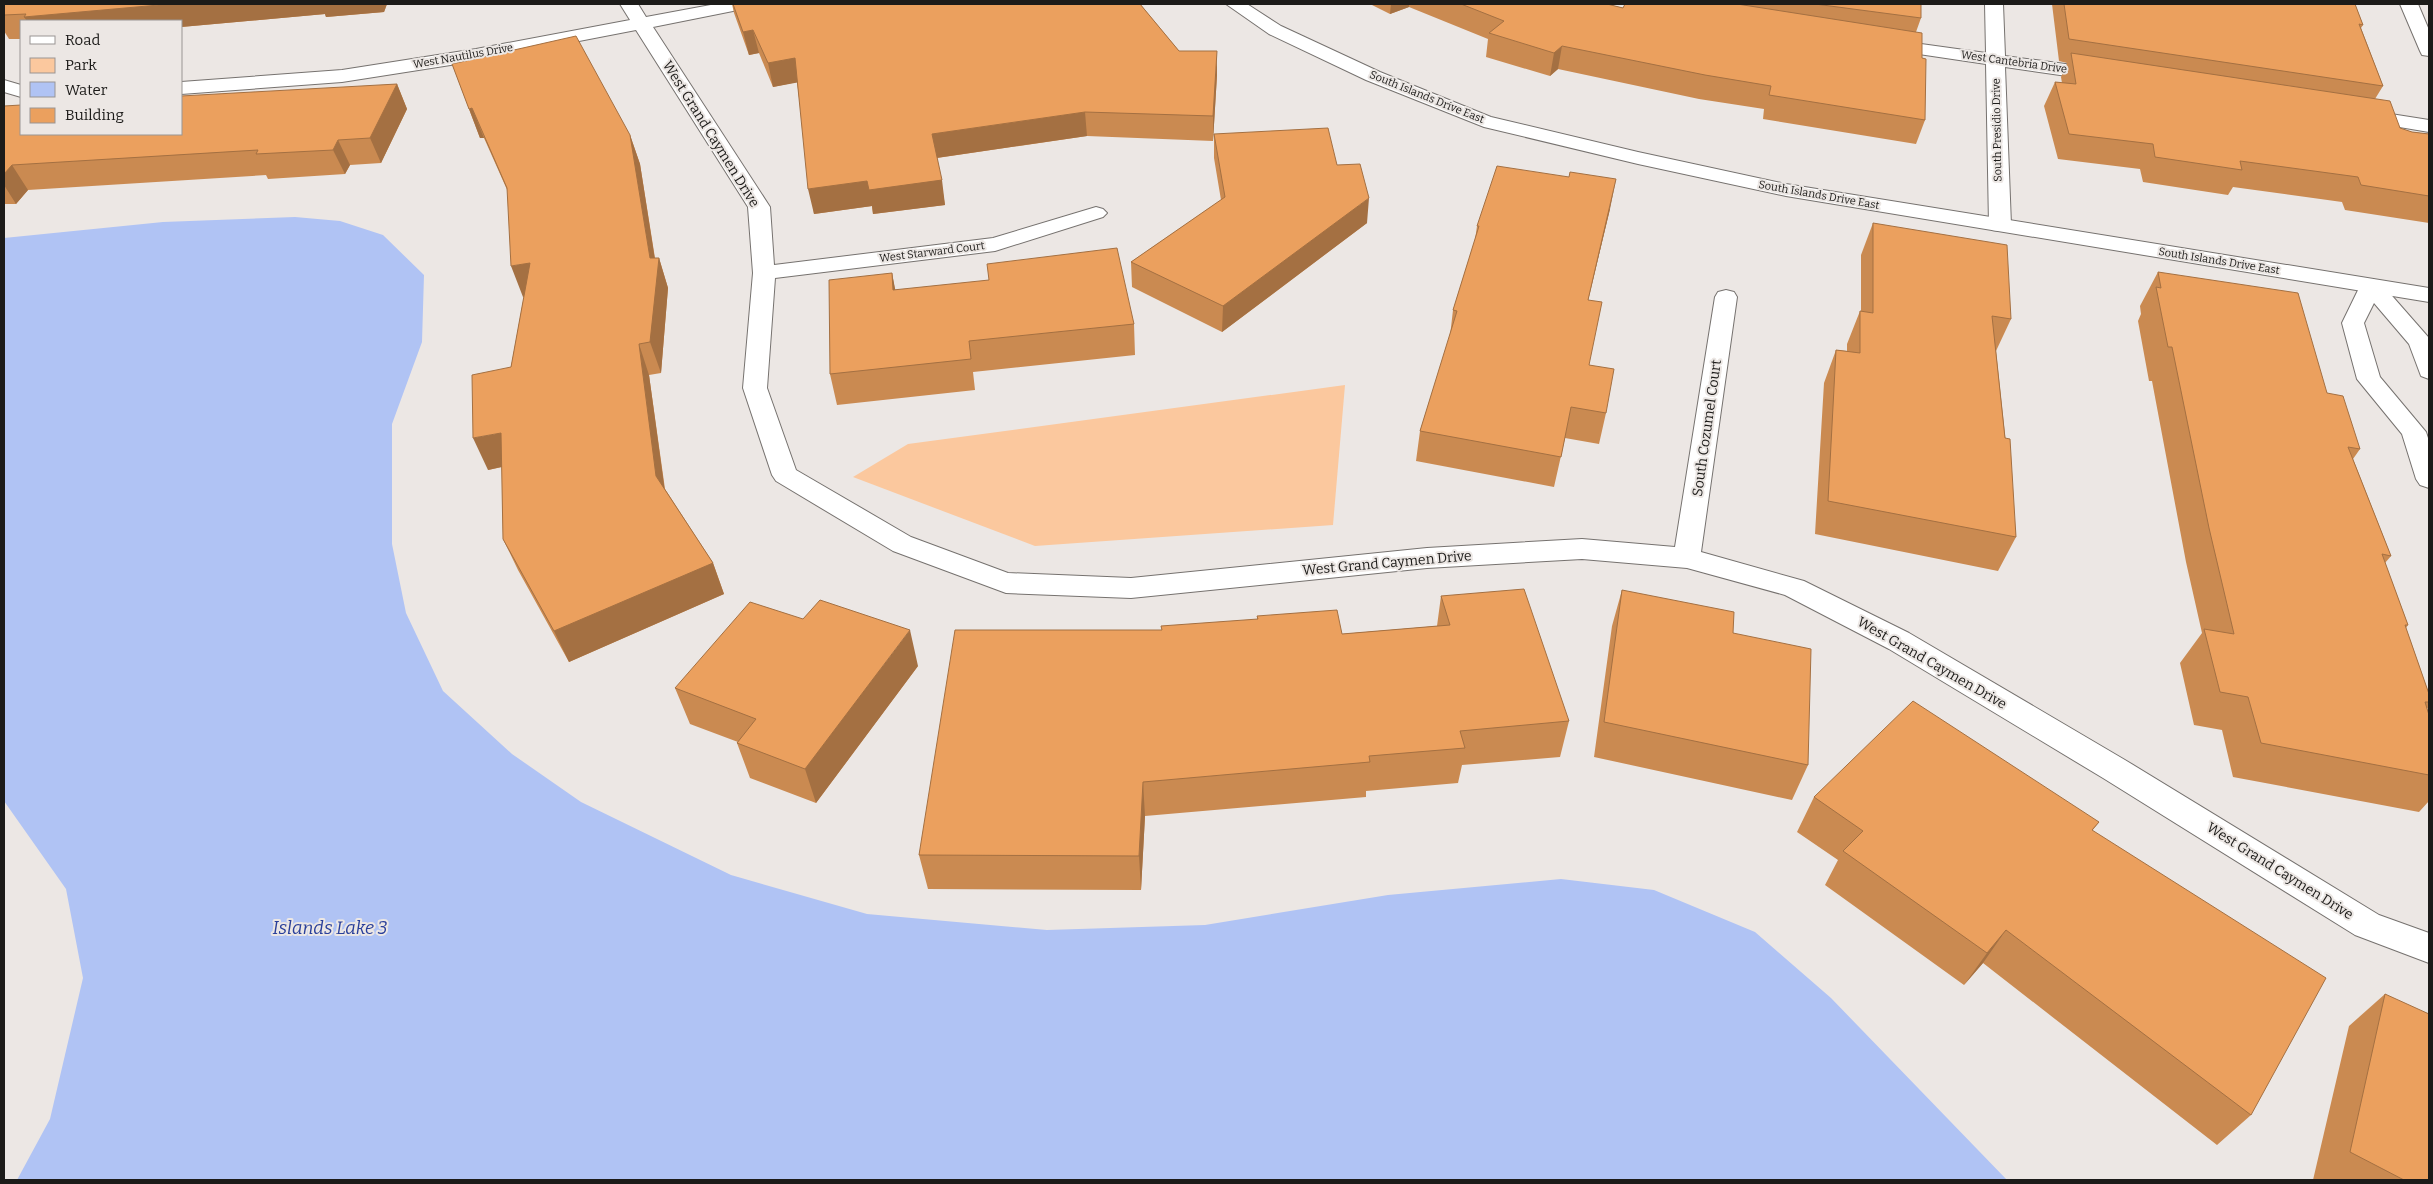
<svg xmlns="http://www.w3.org/2000/svg" width="2433" height="1184" viewBox="0 0 2433 1184" font-family="Bitter,serif">
<style>
.green{fill:#fbc89e}
.water{fill:#b0c3f4}
.lines{fill:none;stroke-linecap:round;stroke-linejoin:round}
.street-casing{stroke:#76726f;stroke-width:2}
.secondary-casing{stroke:#76726f;stroke-width:2}
.street{fill:#fff;fill-rule:evenodd}
.secondary{fill:#fff;fill-rule:evenodd}
.wall{fill:#ca8a51}
.shaded-wall{fill:#a47042}
.building{fill:#eba05e;stroke:#a47042}
.labels{text-anchor:middle;dominant-baseline:central;stroke-width:4;stroke-linejoin:round;paint-order:stroke}
.far-street-label{font-size:11px;fill:#1c1b19;stroke:#ece7e4}
.street-label{font-size:14px;fill:#1c1b19;stroke:#ece7e4}
.near-water-label{font-size:18px;font-style:italic;fill:#293f9a;stroke:#ece7e4}
</style>
<rect width="100%" height="100%" fill="#ece7e4"/>
<!-- green -->
<path class="green" d="M1345,385L1333,525L1035,546L853,477L908,444Z"/>
<!-- water -->
<path class="water" d="M295,217L340,221L383,235L424,275L422,342L392,424V544L406,613L443,691L512,754L581,802L731,875L867,914L1047,930L1205,925L1388,895L1561,879L1654,890L1755,932L1831,998L2007,1180H17L50,1119L83,978L66,889L4,801V238L163,222Z"/>
<g class="lines">
<defs>
<path id="street" d="M620,4H638L646,17L716,4H752L749,8L743,9L653,27L770,207L774,265L993,238L1096,207L1103,209L1107,213L1103,217L995,251L775,278L767,388L796,470L911,537L1008,573L1131,578L1427,548L1582,539L1675,547L1715,297L1718,292L1726,290L1734,292L1737,297L1701,552L1804,581L1909,633L2125,760L2379,915L2429,933V963L2355,935L2103,778L1889,649L1785,595L1687,568L1582,559L1427,568L1131,598L1006,593L893,551L776,481L772,475L743,388L753,273L748,207L636,30L476,61L342,82L181,94V82L342,70L476,49L630,20Z
M1985,4H2003L2005,56L2102,69L2109,71L2111,75L2109,79L2102,81L2005,67L2011,225L2008,230L2000,231L1992,230L1989,225L1986,64L1885,49L1879,48L1876,44L1879,40L1885,39L1986,53Z
M2400,4H2418L2429,30V56L2422,55L2420,51Z
M4,80L21,85V97L4,92Z
M2359,109L2429,120V132L2352,119L2349,115L2352,111Z
M2371,279L2379,281L2429,338V379L2421,376L2409,344L2374,303L2364,323L2380,377L2426,432L2429,441V488L2420,485L2416,479L2402,434L2357,379L2342,323L2360,286L2363,281Z"/>
<path id="secondary" d="M1226,4H1247L1281,26L1380,72L1491,117L1638,152L1786,184L2429,288V302L1786,196L1638,164L1484,127L1366,80L1269,34Z"/>
</defs>
<!-- street casing -->
<use href="#street" class="street-casing"/>
<!-- secondary casing -->
<use href="#secondary" class="secondary-casing"/>
<!-- street -->
<use href="#street" class="street"/>
<!-- secondary -->
<use href="#secondary" class="secondary"/>
</g>
<!-- wall -->
<path class="wall" d="M5,4H387L384,12L326,17L325,14L181,27V21H21V39H9L4,31V5Z
M732,4H1140L1179,51L1217,75L1213,141L1087,136L937,158L945,205L873,214L872,206L814,214L797,82L773,87L759,53L749,55L734,13Z
M1370,4H1607L1623,8L1625,4H1921V18L1916,32L1922,58L1925,120L1916,144L1763,119L1764,109L1699,99L1558,69L1550,76L1486,57L1488,39L1409,7L1390,14Z
M2052,4H2355L2363,25L2361,28L2383,86L2375,99L2400,128L2412,132L2429,134V223L2345,210L2342,202L2233,187L2228,195L2143,182L2140,169L2058,159L2044,106L2055,82L2062,83L2061,77L2067,63L2059,61Z
M452,64L630,135L640,164L655,258H659L668,288L661,373L649,375L665,489L713,563L724,594L569,662L518,570L503,539L502,467L488,470L511,367L524,296L508,192L484,138H480Z
M397,84L407,109L381,163L350,165L345,174L268,179L266,175L28,190L16,204H4V106L21,134Z
M1214,134L1337,165L1367,223L1222,332L1132,287L1131,262L1221,200L1214,158Z
M1610,209L1588,300L1589,365L1606,413L1599,444L1565,438L1554,487L1416,461L1420,431L1450,336L1453,310L1475,240L1477,226Z
M1873,223L2011,319L1996,351L2016,537L1998,571L1815,534L1824,383L1836,350L1847,351V344L1860,311H1861V255Z
M2158,272L2327,393L2360,449L2353,459L2391,556L2385,563L2408,625L2406,628L2429,694V706L2427,709L2429,715V801L2419,812L2233,777L2222,730L2194,725L2180,663L2202,633L2186,562L2152,381H2149L2138,321L2141,314L2140,306Z
M892,273L895,290L1134,324L1135,355L973,372L975,390L837,405L830,374Z
M1622,590L1733,633L1808,765L1792,800L1594,757L1612,626Z
M1441,596L1569,721L1560,757L1462,765L1458,783L1366,791V797L1145,816L1141,890L928,889L919,855L1257,620V616L1342,634L1437,626Z
M918,666L816,803L750,778L737,743L738,742L690,724L675,688Z
M1814,797L2099,822L2092,831L2251,1115L2217,1145L1983,963L1964,985L1825,885L1838,860L1797,832Z
M2385,994L2429,1180H2313L2349,1026Z"/>
<!-- shaded-wall -->
<path class="shaded-wall" d="M170,4H387L384,12L326,17L325,14L181,27V21H27L24,17Z
M1391,4H1409V7L1390,14Z
M753,30L759,53L749,55L743,32Z
M1562,46L1558,69L1550,76L1554,53Z
M1217,51V75L1213,141V116Z
M795,58L800,82L773,87L768,63Z
M397,84L407,109L381,163L370,138Z
M472,108L484,138H480L469,109Z
M1085,112L1087,136L936,158L932,134Z
M630,135L640,164L657,273L659,258L668,288L661,373L650,342V258Z
M338,140L350,165L345,174L333,150Z
M12,165L28,190L16,204L4,185V174Z
M1616,179L1610,209L1581,330L1588,300Z
M942,180L945,205L873,214L872,206L814,214L808,189L867,181Z
M1369,198L1367,223L1222,332L1223,306Z
M530,263L542,293L523,297L511,266Z
M892,273L898,304L893,290Z
M639,344L649,375L667,507L656,476Z
M501,433L515,464L488,470L473,438Z
M713,563L724,594L569,662L554,631Z
M910,630L918,666L816,803L805,769Z
M1143,782L1145,816L1141,890L1139,856Z
M2006,930L1983,963L1964,985L1987,953Z"/>
<!-- building -->
<path class="building" d="M5,4H170L24,17L26,14L4,15V5Z
M733,4H1140L1179,51H1217L1213,116L1085,112L932,134L942,180L869,190L867,181L808,189L795,58L768,63L753,30L743,32Z
M1461,4H1607L1623,8L1625,4H1737L1922,33V58L1926,59L1925,120L1769,95L1771,86L1705,75L1562,46L1554,53L1489,33L1504,21Z
M1815,4H1921V18Z
M2064,4H2355L2363,25L2359,24L2383,86L2069,39Z
M576,36L630,135L650,258H659L650,342L639,344L656,476L713,563L554,631L503,539L501,433L473,438L472,375L511,367L530,263L511,266L507,188L472,108L469,109L452,64Z
M2071,53L2390,101L2400,128L2412,132L2429,134V196L2361,185L2358,177L2240,161L2242,170L2155,157L2153,144L2069,134L2055,82L2076,84Z
M397,84L370,138L338,140L333,150L256,154L258,150L12,165L4,174V106L21,105V134H181V96Z
M1328,128L1337,165L1360,164L1369,198L1223,306L1131,262L1225,197L1214,134Z
M1497,166L1569,177L1570,172L1616,179L1588,300L1602,302L1589,365L1614,369L1606,413L1571,407L1561,457L1420,431L1457,311L1453,310L1479,226H1477Z
M1873,223L2007,245L2011,319L1992,316L2005,438L2010,439L2016,537L1828,501L1836,350L1860,353V311L1873,313Z
M1117,248L1134,324L969,341L971,359L830,374L829,280L892,273L893,290L989,280L987,264Z
M2158,272L2298,293L2327,393L2343,396L2360,449L2348,447L2391,556L2382,554L2408,625H2405L2429,694V702H2425L2429,715V775L2261,743L2248,697L2220,692L2204,629L2234,634L2209,528L2172,347H2168L2156,287L2161,288Z
M1524,589L1569,721L1460,731L1465,748L1369,756L1370,762L1143,782L1139,856L919,855L955,630H1162L1161,626L1258,619L1257,616L1337,610L1342,634L1450,625L1441,596Z
M1622,590L1734,612L1733,633L1811,649L1808,765L1604,722Z
M820,600L910,630L805,769L737,743L756,719L675,688L750,602L803,619Z
M1913,701L2099,822L2092,830L2326,978L2251,1115L2006,930L1987,953L1843,851L1863,831L1814,797Z
M2385,994L2429,1014V1180H2404L2350,1152Z"/>
<g class="labels">
<!-- far-street labels -->
<g class="far-street-label">
<text transform="translate(463 56) rotate(-10)">West Nautilus Drive</text>
<text transform="translate(2014 62) rotate(8)">West Cantebria Drive</text>
<text transform="translate(1427 97) rotate(22)">South Islands Drive East</text>
<text transform="translate(1997 130) rotate(-91)">South Presidio Drive</text>
<text transform="translate(1819 195) rotate(10)">South Islands Drive East</text>
<text transform="translate(932 252) rotate(-7)">West Starward Court</text>
<text transform="translate(2219 261) rotate(9)">South Islands Drive East</text>
</g>
<!-- street labels -->
<g class="street-label">
<text transform="translate(711 134) rotate(58)">West Grand Caymen Drive</text>
<text transform="translate(1707 428) rotate(-82)">South Cozumel Court</text>
<text transform="translate(1387 563) rotate(-5)">West Grand Caymen Drive</text>
<text transform="translate(1932 663) rotate(30)">West Grand Caymen Drive</text>
<text transform="translate(2280 871) rotate(32)">West Grand Caymen Drive</text>
</g>
<!-- near-water labels -->
<g class="near-water-label">
<text x="330" y="928">Islands Lake 3</text>
</g>
</g>
<!-- border -->
<rect width="2433" height="1184" fill="none" stroke="#1c1b19" stroke-width="10"/>
<!-- legend -->
<rect x="20" y="20" width="162" height="115" fill="#ece7e4" stroke="#999593"/>
<rect x="30" y="36" width="25" height="8" fill="#ffffff" stroke="#999593"/>
<text x="65" y="45" font-size="15" fill="#1c1b19">Road</text>
<rect x="30" y="58" width="25" height="15" fill="#fbc89e" stroke="#999593"/>
<text x="65" y="70" font-size="15" fill="#1c1b19">Park</text>
<rect x="30" y="82" width="25" height="15" fill="#b0c3f4" stroke="#999593"/>
<text x="65" y="95" font-size="15" fill="#1c1b19">Water</text>
<rect x="30" y="108" width="25" height="15" fill="#eba05e" stroke="#999593"/>
<text x="65" y="120" font-size="15" fill="#1c1b19">Building</text>
</svg>
